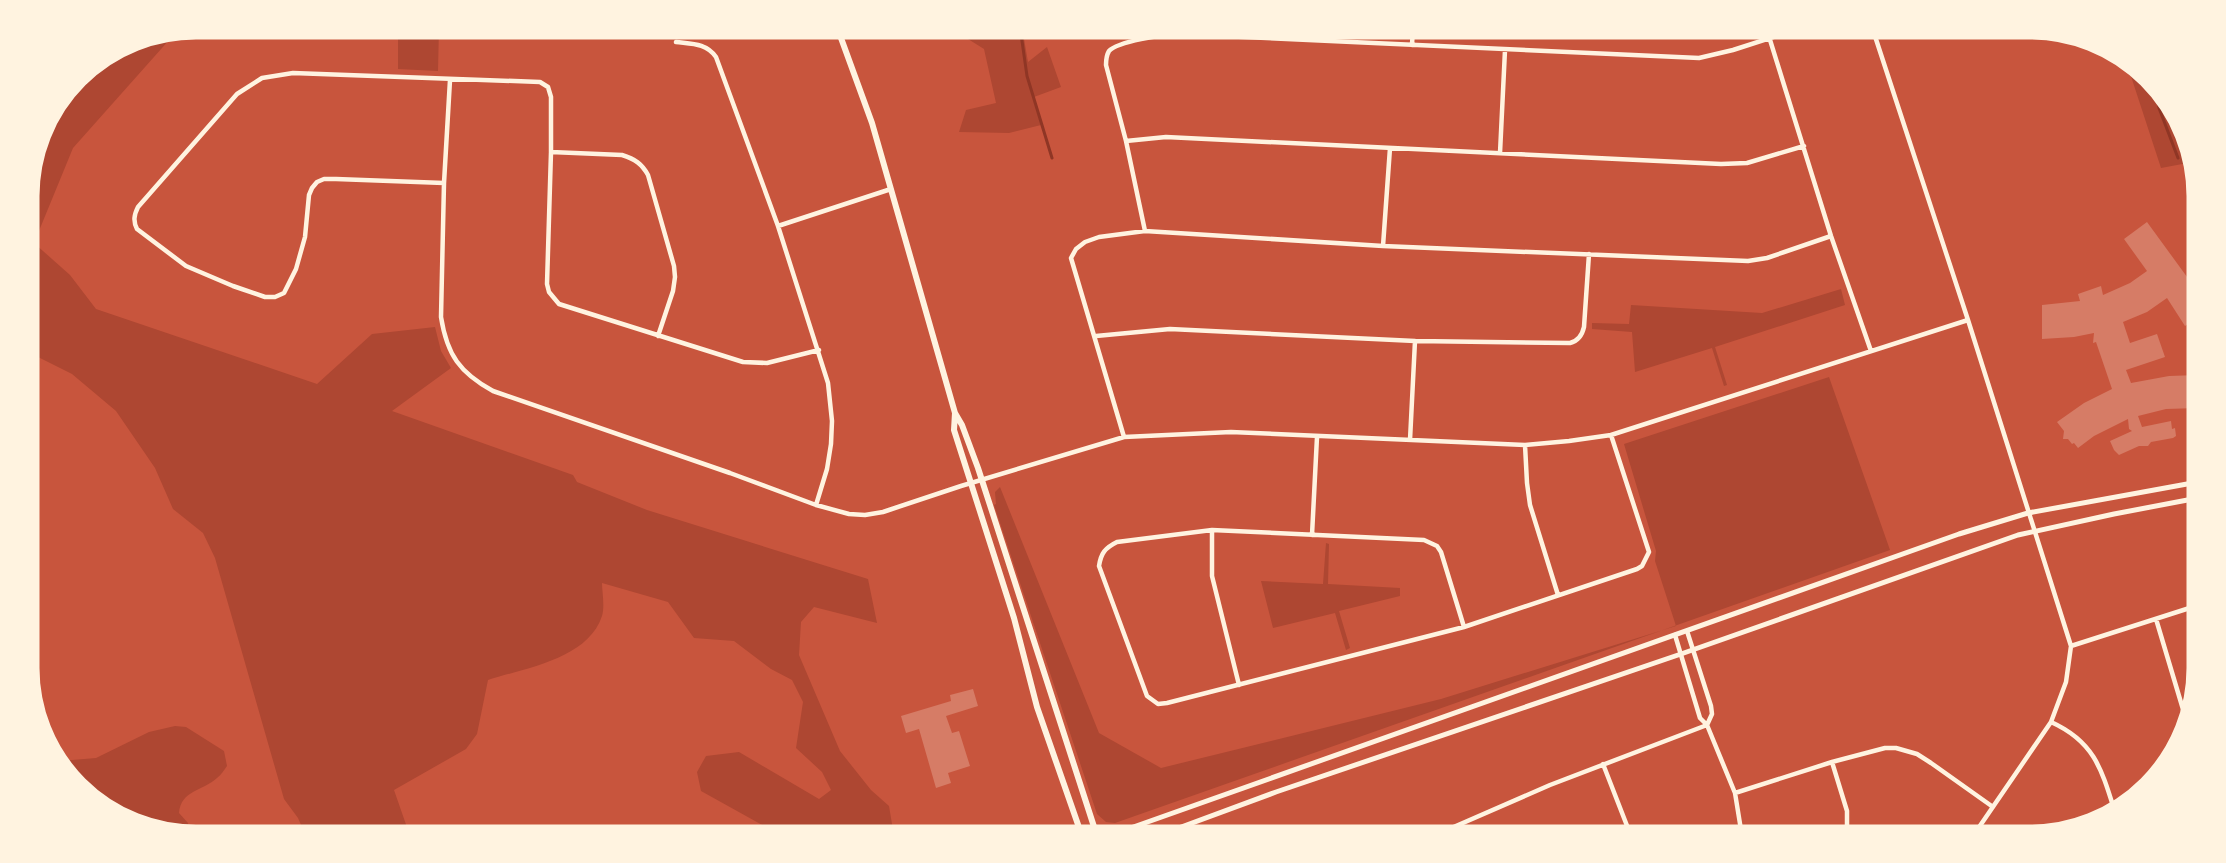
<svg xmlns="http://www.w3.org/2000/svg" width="2226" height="863" viewBox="0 0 2226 863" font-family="'Space Grotesk',sans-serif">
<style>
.green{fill:#ae4732}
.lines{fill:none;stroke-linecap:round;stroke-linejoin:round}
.stream{stroke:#8f3625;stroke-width:3}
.building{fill:#d67c66}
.minor{stroke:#fff3e0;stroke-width:4.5}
.tertiary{stroke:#fff3e0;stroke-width:5}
.secondary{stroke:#fff3e0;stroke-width:6}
.rim{fill:none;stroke:#fff3e0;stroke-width:3}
</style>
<rect width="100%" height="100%" fill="#c8553d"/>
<!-- green -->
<path class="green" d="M398,27H439L438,71L398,69Z
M925,27H1022L1028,62L1047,47L1061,87L1034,97L1041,125L1009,133L959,132L966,110L996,103L984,49L968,39H933L923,33Z
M178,30L73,148L34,243L70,275L96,309L317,384L372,334L435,327L441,351L451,368L392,411L573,475L577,482L647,510L868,579L877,623L814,607L801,622L799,655L840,751L871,790L889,806L894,836H782L701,791L697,772L706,756L739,752L819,799L831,790L822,772L796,748L803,702L792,680L771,669L734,641L694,638L668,602L602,583C602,592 605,606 602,616C588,659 525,668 488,680L477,734L466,749L394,790L410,836H306L298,818L284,799L215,558L203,533L173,509L155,468L116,411L72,374L36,356L28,355L27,184L44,121L84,69L131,40Z
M2127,64L2158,85L2193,162L2161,168Z
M1841,289L1845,305L1715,347L1727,385L1724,386L1712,348L1635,372L1632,332L1592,329V323L1629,324L1631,305L1762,313Z
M1829,377L1890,550L1115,823L1106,822L1097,814L994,505L996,504L995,492L1000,487L1099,733L1161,768L1441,699L1676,626L1655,561L1656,551L1624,444Z
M1326,543L1329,544L1328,584L1400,588V596L1339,611L1350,648L1346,650L1335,613L1273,628L1261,581L1323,584Z
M175,726L186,727L224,751L227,766C224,770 221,775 217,778C203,791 181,790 179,813L188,823L190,835L141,827L68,778L60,761L96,758L149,732Z"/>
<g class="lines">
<!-- stream -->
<path class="stream" d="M1020,27L1027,76L1052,158
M2155,83L2159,108L2178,158"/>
</g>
<!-- building -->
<path class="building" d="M2147,222L2190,281L2198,276V336L2191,322L2185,326L2167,298L2147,312L2123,322L2130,343L2157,334L2165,357L2126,370L2131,383L2169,376L2198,375V408L2166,409L2138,416L2142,427L2171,421L2172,429L2175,428L2176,436L2173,438L2151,442L2148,446H2139L2119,455L2114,450L2110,441L2132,431L2129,429L2128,419L2094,436L2078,448L2074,443L2072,444L2068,439H2063L2064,431L2057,422L2084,403L2112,389L2096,342L2093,343L2094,333L2074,337L2042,339V305L2080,301L2078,294L2101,286L2103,295L2130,283L2147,271L2124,239Z
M973,689L978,706L946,716L952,733L959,731L970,766L948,773L951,783L936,788L919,729L906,733L901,716L951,701L950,695Z"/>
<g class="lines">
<!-- minor -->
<path class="minor" d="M1766,27L1831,236L1871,351
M1872,27L1968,320L2071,646L2066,682L2051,722L1973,836
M676,42C692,44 706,43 716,57L778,226L828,383L832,421L831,444L827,469L816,505
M1412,45L1413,27
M450,80L444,183L441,317C447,355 460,373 493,391L730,473L816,505L849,514L865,515L883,512L961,486L1124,437L1231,432L1525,445L1569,441L1611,435L1968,320
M1126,141L1166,137L1721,164L1747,163L1804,146
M551,152L622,155C635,159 642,164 648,175L674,266L675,277L673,291L658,336
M1500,153L1505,50
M444,183L336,179H324L317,182L312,188L309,195L305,237L296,269L284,293L275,297H265L233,286L186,266L137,229C133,221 134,215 138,207L237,94L262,78L293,73L540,82L548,87L551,97V152L547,284L549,292L559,304L743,362L767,363L819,350
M778,226L891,189
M1145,231L1126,141L1106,65C1106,60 1106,56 1109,51C1118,41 1163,35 1177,34L1699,58L1733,50L1805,27
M1383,246L1390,148
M1096,336L1170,329L1415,341L1570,343C1578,341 1582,336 1584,327L1589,254
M1124,437L1071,258L1076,249L1085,242L1099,237L1145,231L1383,246L1748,261L1767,258L1831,236
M1410,440L1415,341
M1525,445L1527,483L1530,505L1558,595
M1212,530V576L1239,685
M1312,535L1317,437
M2156,619L2188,726
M1464,627L1441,552L1437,546L1424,540L1212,530L1117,542C1105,548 1101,553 1099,566L1147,696L1158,704L1167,703L1464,627L1637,569L1642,566L1649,552L1611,435
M1687,631L1711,706L1712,714L1707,725
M1675,635L1700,718L1707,725L1735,793L1742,836
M2071,646L2199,605
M2183,711L2192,707
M2051,722C2093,741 2101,767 2114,809
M1832,762L1847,811V836
M1603,764L1631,836
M1735,793L1832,762L1885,748H1896L1917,754L1931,763L1993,807
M1433,836L1550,785L1707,725"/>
<!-- tertiary -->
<path class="tertiary" d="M1108,836L1959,534L2028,513L2198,482
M1157,836L1276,792L1681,654L2018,535L2114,514L2198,498"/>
<!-- secondary -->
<path class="secondary" d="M837,27L872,123L955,413L962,425L978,468L1097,836
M955,413L954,430L1014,618L1037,707L1082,836"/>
</g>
<!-- crop -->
<path d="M0 0H2226V863H0ZM196 38H2030A158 158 0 0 1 2188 196V668A158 158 0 0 1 2030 826H196A158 158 0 0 1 38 668V196A158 158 0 0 1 196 38Z" fill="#fff3e0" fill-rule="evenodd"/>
<path class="rim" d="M196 38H2030A158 158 0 0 1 2188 196V668A158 158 0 0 1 2030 826H196A158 158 0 0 1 38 668V196A158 158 0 0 1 196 38Z"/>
</svg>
